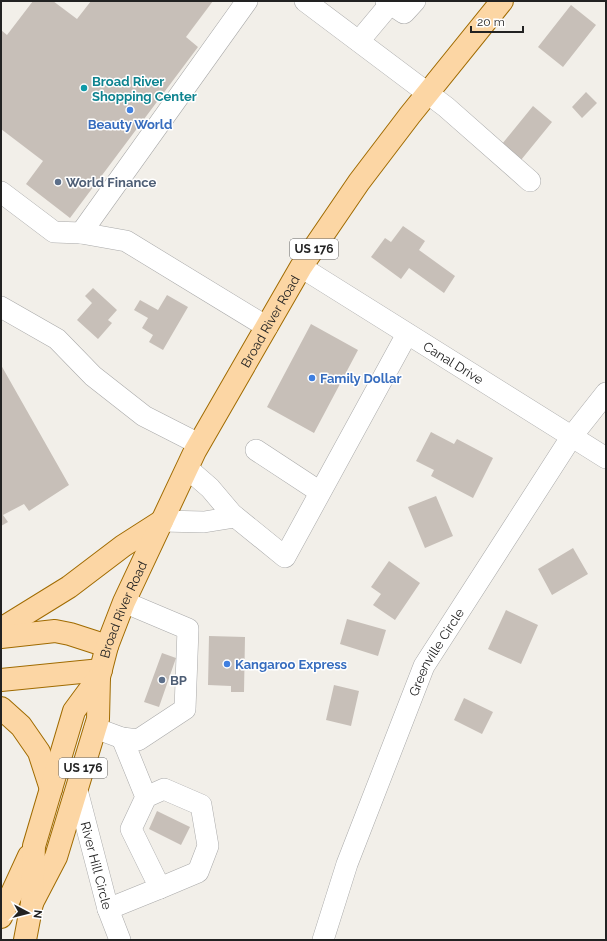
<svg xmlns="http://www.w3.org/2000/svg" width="607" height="941" viewBox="0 0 607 941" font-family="Raleway,sans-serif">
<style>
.building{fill:#c7bfb8}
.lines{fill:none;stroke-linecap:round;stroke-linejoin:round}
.minor-casing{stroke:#a9a9a9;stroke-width:22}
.major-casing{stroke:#a06b00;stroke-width:24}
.minor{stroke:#fff;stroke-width:21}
.major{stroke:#fcd6a4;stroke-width:22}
.culture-dot{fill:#0f9aa8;stroke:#fff;stroke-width:1.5}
.shop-dot{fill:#3f7fe0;stroke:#fff;stroke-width:1.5}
.service-dot{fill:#5c6f8a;stroke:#fff;stroke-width:1.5}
.labels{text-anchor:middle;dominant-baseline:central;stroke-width:3;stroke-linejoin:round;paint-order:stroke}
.shield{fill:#fff;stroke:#646464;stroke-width:1}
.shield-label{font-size:12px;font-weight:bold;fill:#222}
.culture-label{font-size:13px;font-weight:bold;fill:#0d838f;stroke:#fff;text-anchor:start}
.shop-label{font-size:13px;font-weight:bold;fill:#366cbe;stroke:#fff;text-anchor:start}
.service-label{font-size:13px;font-weight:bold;fill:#4e5e75;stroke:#fff;text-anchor:start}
.street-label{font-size:13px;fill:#222;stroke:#fff}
</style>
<rect width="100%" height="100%" fill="#f2efe9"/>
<!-- building -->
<path class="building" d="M33,1H53L77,19L91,1H213L186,37L198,47L70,218L26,184L43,161L1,129V30L7,35Z
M571,5L596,25L563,67L538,47Z
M586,92L597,103L582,118L572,107Z
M533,106L552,122L521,160L502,144Z
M403,226L425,241L419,250L455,276L444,293L409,268L401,279L371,257L385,238L391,242Z
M93,288L117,310L108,320L112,323L98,339L77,320L92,303L85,296Z
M167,295L188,307L163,350L149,342L153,335L142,328L148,318L134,310L140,300L158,310Z
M311,324L358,350L314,433L267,407Z
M1,365L69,485L29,511L24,504L3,515L8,522L1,526Z
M431,432L454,444L457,439L493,458L473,498L431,476L434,470L416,461Z
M436,496L453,536L425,548L408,507Z
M573,548L588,574L552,595L538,569Z
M389,561L420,583L395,620L373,605L381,594L371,587Z
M506,610L538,625L521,664L488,649Z
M347,619L386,630L378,656L340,644Z
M209,636L245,637L244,692H231V686L208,685Z
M162,653L176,658L159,707L144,702Z
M334,685L359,691L351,726L326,720Z
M464,698L493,712L482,734L454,720Z
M157,811L190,827L181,845L149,829Z"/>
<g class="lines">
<defs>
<g id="minor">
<path d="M247,1L81,233L126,241L267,327"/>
<path d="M305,1L446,107L530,181"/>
<path d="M386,1L404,13L415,1"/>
<path d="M359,41L390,4"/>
<path d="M1,192L54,232L81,233"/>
<path id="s1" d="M301,267L606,458"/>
<path d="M1,307L57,339L93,376L144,416L199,444"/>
<path d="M256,450L320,492"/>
<path d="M187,468L210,488L232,514L285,557L407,334"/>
<path d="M162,521L204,522L235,517"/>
<path d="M95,728L122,738L138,740L185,709L188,629L124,602"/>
<path id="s2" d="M77,790L108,909L120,940"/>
<path d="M146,797L164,789L201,805L208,846L198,872L160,888"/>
<path d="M108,909L160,888L131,829L146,797L122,738"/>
<path id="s3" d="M323,940L347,864L424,666L572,436L606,393"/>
</g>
<g id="major">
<path d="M1,629L69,587L123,546L162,521"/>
<path d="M1,637L55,631L70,634L107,646"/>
<path d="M1,680L101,670"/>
<path d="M1,708L21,726L39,752L51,789"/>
<path id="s4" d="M32,903L56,857L98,719L99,677L107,646L124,602L195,451L301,267L359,182L410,115L502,1"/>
<path d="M1,917L29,856"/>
<path d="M25,940L32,903L34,846L74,711L99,677"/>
</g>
</defs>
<!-- minor casing -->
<use href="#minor" class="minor-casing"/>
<!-- major casing -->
<use href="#major" class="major-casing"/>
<!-- minor -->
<use href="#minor" class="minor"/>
<!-- major -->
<use href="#major" class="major"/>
</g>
<!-- markers -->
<circle class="culture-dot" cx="84" cy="88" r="4"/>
<g class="shop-dot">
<circle cx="130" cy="110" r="4"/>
<circle cx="312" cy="378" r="4"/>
<circle cx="227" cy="664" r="4"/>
</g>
<g class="service-dot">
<circle cx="58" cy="182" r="4"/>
<circle cx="162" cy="680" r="4"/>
</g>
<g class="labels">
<!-- shield labels -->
<g class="shield">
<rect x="290" y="239" width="48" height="20" rx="3"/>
<rect x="59" y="758" width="48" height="20" rx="3"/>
</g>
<g class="shield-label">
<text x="314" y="249">US 176</text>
<text x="83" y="768">US 176</text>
</g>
<!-- culture labels -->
<g class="culture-label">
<text x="92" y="81">Broad River<tspan x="92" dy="15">Shopping Center</tspan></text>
</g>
<!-- shop labels -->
<g class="shop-label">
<text x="130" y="124" text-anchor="middle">Beauty World</text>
<text x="320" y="378">Family Dollar</text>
<text x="235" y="664">Kangaroo Express</text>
</g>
<!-- service labels -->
<g class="service-label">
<text x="66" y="182">World Finance</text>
<text x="170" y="680">BP</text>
</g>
<!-- street labels -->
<g class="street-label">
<text stroke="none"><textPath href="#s4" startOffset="634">Broad River Road</textPath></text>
<text stroke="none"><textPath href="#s1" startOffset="180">Canal Drive</textPath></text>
<text stroke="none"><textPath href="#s4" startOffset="310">Broad River Road</textPath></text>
<text stroke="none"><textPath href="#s3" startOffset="310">Greenville Circle</textPath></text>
<text stroke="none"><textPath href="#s2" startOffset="78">River Hill Circle</textPath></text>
</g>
</g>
<!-- border -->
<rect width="607" height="941" fill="none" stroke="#222222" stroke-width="4"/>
<!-- north arrow -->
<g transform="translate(28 913) rotate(97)" stroke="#ffffff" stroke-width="3" paint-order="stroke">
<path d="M0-3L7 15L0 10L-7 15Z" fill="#222222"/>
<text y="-6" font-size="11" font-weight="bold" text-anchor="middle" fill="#222222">N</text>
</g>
<!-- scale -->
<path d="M471 26v6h52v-6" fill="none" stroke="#222222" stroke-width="2"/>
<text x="477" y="26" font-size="12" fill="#222222" stroke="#ffffff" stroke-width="3" paint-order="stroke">20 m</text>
</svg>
